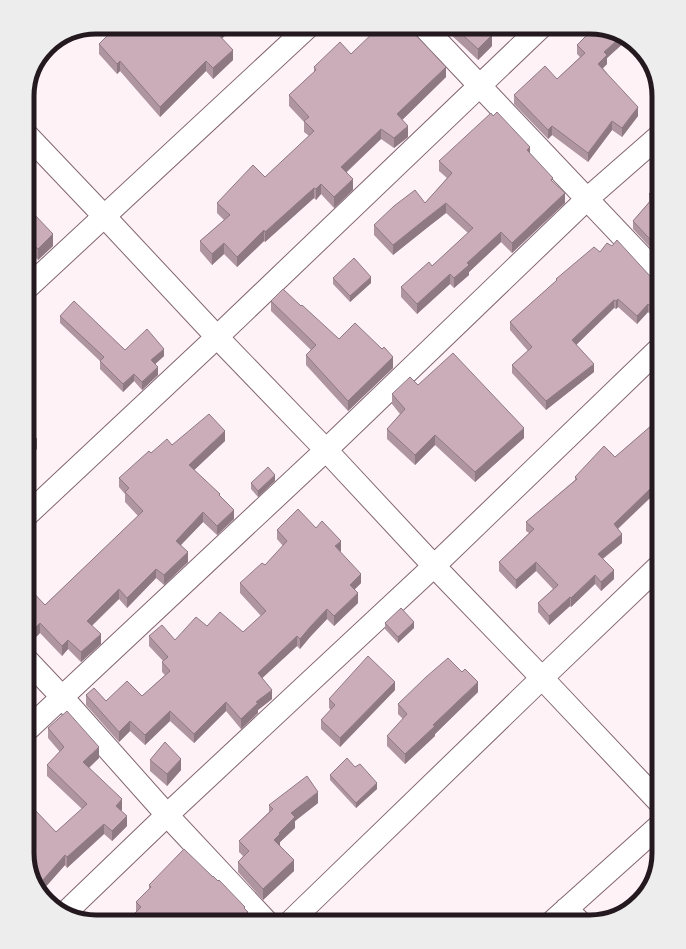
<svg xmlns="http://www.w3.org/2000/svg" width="686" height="949" viewBox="0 0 686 949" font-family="Commissioner,sans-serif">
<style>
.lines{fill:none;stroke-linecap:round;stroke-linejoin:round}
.minor-casing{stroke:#826672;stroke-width:24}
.tertiary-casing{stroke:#826672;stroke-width:24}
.minor{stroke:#fff;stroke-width:22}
.tertiary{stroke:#fff;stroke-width:22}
.wall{fill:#af95a0}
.shaded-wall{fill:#8e7982}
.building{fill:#cbadba;stroke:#8e7982}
.rim{fill:none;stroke:#24191e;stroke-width:5}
</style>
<rect width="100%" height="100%" fill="#fff2f7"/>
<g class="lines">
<defs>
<path id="minor" d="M424,27L659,275
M27,288L308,27
M27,515L217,337L541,27
M27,660L62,697L167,815L267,922
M27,730L326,450L587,199L659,136
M64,914L167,815L434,566L659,349
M290,922L542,678L659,566"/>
<path id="tertiary" d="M27,135L104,216L217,337L326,450L434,566L542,678L659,802
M566,909L580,922
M552,922L659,826"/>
</defs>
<!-- minor casing -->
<use href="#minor" class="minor-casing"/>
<!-- tertiary casing -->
<use href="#tertiary" class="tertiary-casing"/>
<!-- minor -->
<use href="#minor" class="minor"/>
<!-- tertiary -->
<use href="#tertiary" class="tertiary"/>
</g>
<!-- wall -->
<path class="wall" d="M442,27H492L488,31L492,46L478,60L448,32L447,33Z
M625,36L628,39L607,58V64L603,68L638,116L622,137L612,130L588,162L552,135L548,139L514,104V95L557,79L580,57L577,54V45Z
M222,39L233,60L213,79L206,71L160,117L120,71L117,74L99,54V44Z
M351,54L446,77L402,120L408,137L394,148L381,139L347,172L353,190L334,208L321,194L316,200L314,198L265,242L264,241L237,267L224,254L212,265L200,251V241L224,220L217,213V203L265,177L309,136L304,132V122L289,106V95L314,72V67Z
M530,153L553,182L565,203L512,253L501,242L469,272V275L454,288L450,284L417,314L401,297V287L432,266L468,233L446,213L428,227L393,255L374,235V225L425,203L447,178L439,171V161Z
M659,168V182L656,179V170Z
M659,184V257L633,229V221L649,202V194Z
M27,217L53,246L38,260L27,249Z
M600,252L650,276L655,279H659V322L648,312L637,324L618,307L616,309L614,308L576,345L594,372L546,410L512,373V365L528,351L510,330V322L556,281V279Z
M333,278L371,283L350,302L333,284Z
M271,301L301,306L339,339L382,349L393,368L348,411L306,365V355L311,350L271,311Z
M60,316L125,350L164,356L155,364L158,375L142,390L134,381L123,392L100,369V361L60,323Z
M418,385L524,438L475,482L435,445L415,465L387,439V429L400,414L392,404V394Z
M659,419V507L650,498L618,529L622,543L603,559L614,579L601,591L595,584L571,607L570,606L549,625L538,612V603L553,589L536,571L516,589L499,571V562L529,533L526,531V522L575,480V477L615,457Z
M225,441L194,470L220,496L234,519L217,535L203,522L181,545L188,562L164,585L156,578L127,608L119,599L92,626L101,644L81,662L68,649L62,656L40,633L35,638L27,630V586L45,605L138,516L125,502V494L119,487V478L151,453L172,445Z
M275,481L258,497L251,489V483Z
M316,528L341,551L340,552L361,583L354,590L358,603L334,626L327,619L310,637L300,649L297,646L262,678L272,699L258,710V713L241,729L226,711L194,743L170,721L145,745L130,731L119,742L86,705V695L106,701L142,696L165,675L162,672V662L163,661L149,646V636L175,640L207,626L243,632L261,616L240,593V583L265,565L283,546L277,539V530Z
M385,623L414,628L398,643L385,629Z
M395,690L340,747L321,729V720L331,710L329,708V699Z
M478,692L435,734V736L405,764L387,746V736L403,719L398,714V704Z
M48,728L99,758L89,768L122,810L121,811L127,826L112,841L104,834L67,868L65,865L42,891L36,885L27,853L56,832L82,809L47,776V765L60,752L48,738Z
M150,760L181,770L167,786L150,771Z
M355,767L377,789L356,808L330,780V775Z
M318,803L295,821V828L280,842V845L294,871L263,900L238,872V862L243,856L239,852V841L269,812V805Z
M149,885L245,909L248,922H126L136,912V902L149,889Z"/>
<!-- shaded-wall -->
<path class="shaded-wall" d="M224,27H235L217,43V33Z
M447,27H448V32L447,33Z
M483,27H492L483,37Z
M492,35V46L478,60V49Z
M622,36H625L628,39L607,58V64L598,73V64L604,52Z
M233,50V60L213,79V68Z
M120,61V71L117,74V64Z
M206,61V71L160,117V107Z
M446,67V77L397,125V114Z
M638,107V116L622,137V128Z
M612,121V130L588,162V153Z
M408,126V137L394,148V138Z
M552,126V135L548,139V130Z
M381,129V139L341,177V167Z
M530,147V157L527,150Z
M353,179V190L334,208V197Z
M321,184V194L316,200V189Z
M314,188V198L265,242V232Z
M565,193V203L512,253V243Z
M446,203V213L428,227L393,255V245L428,217Z
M264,230V241L237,267V257Z
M501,232V242L469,272V275L454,288V278L467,263Z
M53,234V246L38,260V249Z
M224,243V254L212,265V254Z
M450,274V284L417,314V304Z
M371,277V283L350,302V296Z
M618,299V307L616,309V301Z
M614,300V308L572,349V340Z
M648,304V312L637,324V316Z
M164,349V356L151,368V360Z
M393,357V368L348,411V401Z
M594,364V372L546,410V401Z
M158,367V375L142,390V382Z
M31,371V381L27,385V375Z
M134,374V381L123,392V384Z
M30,397V407L27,410V400Z
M524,428V438L475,482V472Z
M225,431V441L189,475V465Z
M435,435V445L415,465V455Z
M37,439V449L27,459V449Z
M275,475V481L258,497V491Z
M650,489V498L614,532V524Z
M234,510V519L217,535V526Z
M203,512V522L176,550V541Z
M622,534V543L598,562V554Z
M341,541V551L335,556V546Z
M188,552V562L164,585V575Z
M536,562V571L516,589V580Z
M156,569V578L127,608V598Z
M614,570V579L601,591V582Z
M361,574V583L350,594V585Z
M595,575V584L571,607V598Z
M119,589V599L87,630V621Z
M358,593V603L334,626V616Z
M570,597V606L549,625V616Z
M327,609V619L310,637L300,649V639L310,627Z
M414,622V628L398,643V637Z
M40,623V633L35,638V628Z
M101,634V644L81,662V652Z
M297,636V646L258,682V673Z
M68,640V649L62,656V646Z
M395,682V690L340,747V738Z
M478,682V692L435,734V736L405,764V754L433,725Z
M272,690V699L258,710V713L241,729V719L256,702Z
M226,702V711L194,743V734Z
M170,711V721L145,745V735Z
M130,721V731L119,742V732Z
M99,747V758L83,773V762Z
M181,759V770L167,786V774Z
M377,783V789L356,808V803Z
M318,792V803L295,821V828L280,842V845L274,850V840L291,813Z
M122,799V810L116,816V806Z
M127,816V826L112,841V831Z
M104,824V834L67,868V857Z
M65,855V865L42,891V881Z
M294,860V871L263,900V889Z
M245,907V915L248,912V922H238Z
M188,916V922H183Z"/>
<!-- building -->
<path class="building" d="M116,27H224L217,33L233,50L213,68L206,61L160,107L120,61L117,64L99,44Z
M379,27H408L446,67L397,114L408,126L394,138L381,129L341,167L353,179L334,197L321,184L316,189L314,188L265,232L264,230L237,257L224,243L212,254L200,241L230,215L217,203L253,165L265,177L314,131L304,121L309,117L289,95L316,70L314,67L340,42L351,54Z
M454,27H484L492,35L478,49Z
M595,27L622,36L604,52L607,55L598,64L638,107L622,128L612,121L588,153L552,126L548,130L514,95L545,66L557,79L585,53L577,45Z
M497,112L530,147L527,150L553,178L551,180L565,193L512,243L501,232L467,263L469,265L454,278L450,274L417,304L401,287L429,262L432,266L473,228L446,203L428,217L393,245L374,225L394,206L415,190L425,203L452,173L439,161L491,113L493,116Z
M659,168V174L656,170Z
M659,184V249L633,221L653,198L649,194Z
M32,212L53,234L38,249L27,238V217Z
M617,240L650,276L655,279H659V314L648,304L637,316L618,299L616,301L614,300L572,340L594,364L546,401L512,365L532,347L510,322L557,280L556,279L594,247L600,252L607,243L612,246Z
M354,258L371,277L350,296L333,278Z
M283,289L301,306L302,305L339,339L355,323L382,349L384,347L393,357L348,401L306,355L316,345L271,301Z
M74,301L125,350L147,329L164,349L151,360L158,367L142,382L134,374L123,384L100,361L104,357L60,316Z
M453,353L524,428L475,472L435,435L415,455L387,429L405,409L392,394L410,377L418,385Z
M27,367L31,371L27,375Z
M27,395L30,397L27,400Z
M209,414L225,431L189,465L220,494L219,495L234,510L217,526L203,512L176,541L188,552L164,575L156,569L127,598L119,589L87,621L101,634L81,652L68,640L62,646L40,623L35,628L27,620V586L45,605L143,511L125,492L129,488L119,478L149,451L151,453L167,439L172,445Z
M659,419V498L650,489L614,524L622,534L598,554L614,570L601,582L595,575L571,598L570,597L549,616L538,603L558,585L536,562L516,580L499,562L534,529L526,522L577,479L575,477L604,446L615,457Z
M27,429L37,439L27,449Z
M268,467L275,475L258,491L251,483Z
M298,509L316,528L322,521L341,541L335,546L361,574L350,585L358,593L334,616L327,609L310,627L300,639L297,636L258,673L272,690L256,702L258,703L241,719L226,702L194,734L170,711L145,735L130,721L119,732L86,695L94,688L106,701L127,681L142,696L170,671L162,662L168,657L149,636L162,625L175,640L196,617L207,626L220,612L243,632L266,611L240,583L262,563L265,565L287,541L277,530Z
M401,608L414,622L398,637L385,623Z
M368,656L395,682L340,738L321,720L335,705L329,699Z
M448,658L462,672L465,669L478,682L433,725L435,726L405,754L387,736L407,714L398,704L426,677Z
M67,711L99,747L83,762L122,799L116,806L127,816L112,831L104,824L67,857L65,855L42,881L32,871L27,853V818L35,810L56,832L87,804L47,765L64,747L48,728Z
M165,742L181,759L167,774L150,760Z
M347,758L355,767L360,764L377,783L356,803L330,775Z
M307,776L318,792L291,813L295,817L279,833L280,834L274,840L294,860L263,889L238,862L249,851L239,841L273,809L269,805Z
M184,849L213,877V876L218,881L219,880L245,907L244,908L248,912L238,922H230L227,919L224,922H194L188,916L183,922H126L141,907L136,902L151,887L149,885Z"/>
<!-- crop -->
<path d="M0 0H686V949H0ZM96 34H590A62 62 0 0 1 652 96V853A62 62 0 0 1 590 915H96A62 62 0 0 1 34 853V96A62 62 0 0 1 96 34Z" fill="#ededed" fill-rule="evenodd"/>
<path class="rim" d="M96 34H590A62 62 0 0 1 652 96V853A62 62 0 0 1 590 915H96A62 62 0 0 1 34 853V96A62 62 0 0 1 96 34Z"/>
</svg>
